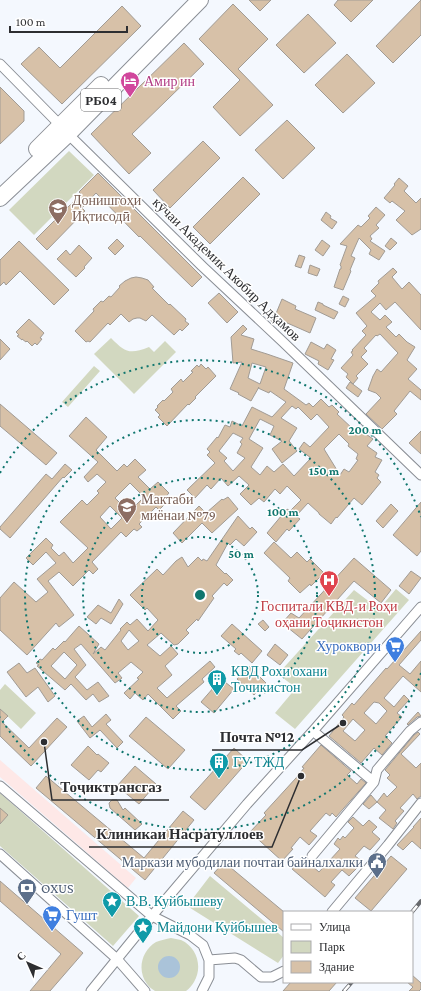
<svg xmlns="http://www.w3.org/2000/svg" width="421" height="991" viewBox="0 0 421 991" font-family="'Crimson Pro',serif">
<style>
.commercial{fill:#fee8e7}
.green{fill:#d2d8c0}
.water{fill:#aac3d9}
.building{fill:#d7c1a8;stroke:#a19b94;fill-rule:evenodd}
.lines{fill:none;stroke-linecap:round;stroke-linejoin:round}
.street-casing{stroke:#8a8e95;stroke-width:11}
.highway-casing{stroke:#8a8e95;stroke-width:18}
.street{stroke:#fff;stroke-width:9}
.highway{stroke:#fff;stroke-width:16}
.rail-casing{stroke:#686a6e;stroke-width:4}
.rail{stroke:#fff;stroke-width:2.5;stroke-dasharray:8;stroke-linecap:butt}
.ring{fill:none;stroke:#0f766e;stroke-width:2;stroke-dasharray:2 4}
.labels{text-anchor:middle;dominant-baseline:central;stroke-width:3;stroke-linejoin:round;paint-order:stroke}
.shield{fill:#fff;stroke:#6c6d6f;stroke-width:1}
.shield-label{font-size:13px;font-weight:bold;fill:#2d2e31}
.hotel-label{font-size:14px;fill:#b23c85;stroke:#fff;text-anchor:start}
.education-label{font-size:14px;fill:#785e54;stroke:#fff;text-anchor:start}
.street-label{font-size:14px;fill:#2d2e31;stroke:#fff}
.health-label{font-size:14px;fill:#be3a42;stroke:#fff}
.shop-label{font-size:14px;fill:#366cbe;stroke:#fff;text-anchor:end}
.culture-label{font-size:14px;fill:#0d838f;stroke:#fff;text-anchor:start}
.service-label{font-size:14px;fill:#4e5e75;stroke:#fff;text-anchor:end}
.centre{fill:#0f766e;stroke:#fff;stroke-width:2}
.ring-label{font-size:12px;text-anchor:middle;font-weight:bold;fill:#0f766e;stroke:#fff;stroke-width:3;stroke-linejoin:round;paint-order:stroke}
.leader{fill:none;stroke:#2d2e31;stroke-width:1.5}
.callout-dot{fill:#2d2e31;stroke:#fff;stroke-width:1.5}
.callout-label{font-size:15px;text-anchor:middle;font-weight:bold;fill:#2d2e31;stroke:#fff;stroke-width:3;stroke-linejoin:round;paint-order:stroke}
</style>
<rect width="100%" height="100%" fill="#f4f8fe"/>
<!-- commercial -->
<path class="commercial" d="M0,760L136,878L128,888L0,777Z"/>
<!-- green -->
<path class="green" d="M69,151L94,175L34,235L9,210Z
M111,338C125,352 129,355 149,347L154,352L165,341L176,352L134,394L94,354Z
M94,366L100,371L68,407L62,402Z
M396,589L409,600L295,729L275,713L296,688L278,674L354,590L379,609Z
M5,684L36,713L21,729L0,709V690Z
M0,793L139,916L113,946L0,846Z
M210,876L284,938V955L278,963L187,906Z
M171,938C174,939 178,939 181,940C197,947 203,967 194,982C192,985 189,989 186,991C181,991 161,991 155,991C152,989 149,987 147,984C137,971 141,951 156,942C161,940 166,939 171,938Z"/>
<!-- water -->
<path class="water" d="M158 967a11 11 0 1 1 22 0a11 11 0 1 1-22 0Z"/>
<!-- building -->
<path class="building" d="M249,0H271L260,11Z
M338,0H373L351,22L334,5Z
M421,0V35L393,63L376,46Z
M233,4L268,39L238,69L273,105L240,136L213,107L240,80L199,39Z
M122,6L141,26L62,104L21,64L39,47L60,68Z
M308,14L336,43L304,73L276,45Z
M184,43L204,64L132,134L151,153L129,174L91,134Z
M347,54L375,83L343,113L315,85Z
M0,87L24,111V121L0,144Z
M287,120L315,148L283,179L255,150Z
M203,141L220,158L170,208L153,190Z
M98,173L202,277L192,287L140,236L139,237L96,193L82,208L85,211L47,250L36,239L81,194L79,192Z
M243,177L260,194L210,244L193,227Z
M399,178L408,186L404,191L416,203L421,198V229L412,235L396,220L405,211L392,201L390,203L384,198L395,185L394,184Z
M376,207L385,215L376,225L379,228L370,236L372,239L370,241L385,251L379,260L369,254L371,250L359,238L351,256L355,258L350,270L351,271L343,290L334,287L340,269H341V266L340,265L347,246L340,244L358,225L361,227L370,218L368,216Z
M326,212L331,216L330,218L337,222L332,229L321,220Z
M391,238L397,243L390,250L385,246Z
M117,239L124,246L115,255L108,248Z
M322,240L330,246L323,256L315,250Z
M19,241L69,290L54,305L20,271L6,285L4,282L0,286V260Z
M79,245L92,258L84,267L85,268L76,277L57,259L66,250L70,255Z
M299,255L305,257L301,268L295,266Z
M310,265L320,269L317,276L308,273Z
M393,268L397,272L392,277L402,289L409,282L421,295V330L395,302L386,310L380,303L371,312L380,320L385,315L392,322L386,327L396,337L399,334L407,342L415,347L407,360L417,369L408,379L421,390V400L410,391L394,411L397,414L382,429L366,414L381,398L376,393L368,390L373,376L377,369L381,372L398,353L380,334L377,336L376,335L364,348L367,351L361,357L368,364L356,376L358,378L353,384L346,377L348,374L341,368L353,355L351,352L353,351L352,350L366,335L362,331L367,326L356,313L376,296L371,291L379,283L378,281Z
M136,277L142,278L148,280L154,287L152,288L169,305L170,304L186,319L185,321L189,324L182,331L180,329L174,335L152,315L146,321L140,318H137L133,319L129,322L121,314L110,325L108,323L90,342L88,341L86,342L75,331L94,311L93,309L101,301L103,302L109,296L111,297L120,287L119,286L125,281L131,278Z
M219,293L238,312L227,323L208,303Z
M343,296L349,299L345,307L339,304Z
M282,299L296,306L295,309L316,318L310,333L285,322L284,326L271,321L273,315L275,316Z
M318,302L323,304V305L338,312L334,319L315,310Z
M29,319L44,333L40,338L42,339L37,345L35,343L32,346L27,341L26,342L22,339V340L17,336L19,335L16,332Z
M243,325L247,329L241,335L254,339L251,349L267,354L293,363L284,389L306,405L309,403L313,407L321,399L329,407L332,405L339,412L337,414L354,430L357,426L364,431L363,432L373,439L367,446L377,453L375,457L382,460L375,472L379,475L377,478L381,482L362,505L354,498L337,518L336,517L331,524L319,514V513L308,503L296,516L300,519L289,531L287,529L276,542L267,533L287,509L290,511L301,500L287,486L280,494L275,489L264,502L259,498L251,505L240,494L249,485L239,476L228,486L221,478L211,489L207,485L195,498L187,490L215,463L207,455L210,452L207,449L217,437L218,438L225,425L230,427L232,421L242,426L252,407L272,417L286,402L270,391L269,393L258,388L259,387L251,401L238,394L239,393L230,389L242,362L233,363L231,337ZM252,363L266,367L260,384L248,378ZM292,406L296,409L298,407L311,420L317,414L329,427L310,447L304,442L299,449L311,458L294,476L283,464L274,472L267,466L260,475L251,467L263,448L249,439L260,419L274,426L270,435L282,441L272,449L282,463L297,451L289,441L297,428L281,418ZM233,433L243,438L240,442L242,444L237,453L245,458L233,471L224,461L227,458L219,451ZM339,434L349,444L348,446L358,454L356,459L358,460L349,472L344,469L340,475L324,449Z
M0,339L10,349L0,360Z
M311,342L324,349L327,344L336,350L331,359L334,360L328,370L318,364L319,361L305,354Z
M201,364L206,369L208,367L216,376L195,397L196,398L189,405L188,404L167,426L158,417L160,415L155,410L158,407L157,406L163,400L164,401L173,392L171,389L181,379L183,382L193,372L191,371L197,365L199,367Z
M350,382L362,391L358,397L346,388Z
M0,404L57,453L46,465L0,426Z
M86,417L107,437L96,450L117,471L124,464L127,467L135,459L146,470L138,477L150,489L158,482L169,493L161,502L164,505L159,510L156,507L139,524L142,527L137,531L134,529L126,537L121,532L92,562L98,569L93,574L89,570L73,586L59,572L48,581L74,615L59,627L56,623L27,655L0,630V598L14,582L36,602L48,592L37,579L56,563L46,552L33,565L26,558L46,538L53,545L51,548L59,556L64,552L73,563L88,548L60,522L82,500L87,505L99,493L97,491L106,482L97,474L88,482L84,477L98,462L69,436ZM130,483L144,497L129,512L115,498ZM110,506L122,518L111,529L100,517Z
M421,431V454L409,443Z
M65,464L72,470L64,478L63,477L10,538L0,529V527L46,474L52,479Z
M228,497L238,509L212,533L202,523L182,543L173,533L199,506L206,513L222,499L223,500Z
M421,502V551L417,556L393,535Z
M391,504L398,511L383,528L376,521Z
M238,516L250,529L252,527L257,532L244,546L236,539L230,545L228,543L216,565L225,574L226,573L233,580L227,586L224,583L212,596L214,598L198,621L197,619L186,630L189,633L178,644L174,645L161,633L147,645L160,656L171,646L178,654L165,666L172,675L157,688L167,698L210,661L215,667L202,679L204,682L176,706L181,711L173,719L148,694L143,700L135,693L130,699L124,693L139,679L137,678L143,672L131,662L118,673L122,678L115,683L81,644L74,649L86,665L75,677L87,690L98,682L109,696L99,702L93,694L86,700L71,684L65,690L37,666L39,665L36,663L40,659L42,660L53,648L55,650L64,641L65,642L79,626L99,644L93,654L101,647L105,650L121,630L120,629L127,622L130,625L137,619L148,631L158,620L147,608L145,610L130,595L157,569L163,575L176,561L182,557L188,567L198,557L202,561L203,559L207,561ZM129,630L139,641L128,650L121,641ZM64,652L77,665L65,679L51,666Z
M274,542L291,558L297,552L307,562L310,559L324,573L311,586L310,584L300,593L288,581L290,578L264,553Z
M354,558L391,590L381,603L354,581L302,639L282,623L291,613L299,618Z
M411,571L421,578L409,594L399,586Z
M119,599L123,604L111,624L101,618L96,624L87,617L98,605L111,613Z
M263,620L269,627L265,631L258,624Z
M232,624L262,651L252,663L241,653L239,655L234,651L236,649L221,636Z
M421,631V640L399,665L410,674L421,661V692L403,676L384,698L394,707L404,695L409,700L397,713L402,717L385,736L392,743L382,755L374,748L361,763L329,736L344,717L342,715L352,703L354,705L386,668L387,669ZM374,702L379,703L387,711L376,724L364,713ZM353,719L365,730L355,741L343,731Z
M275,644L288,655L280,665L267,655Z
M19,663L27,673L35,668L55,696L48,702L38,687L26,697L7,672Z
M249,666L266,683L254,695L237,679Z
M221,679L234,689L214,713L201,702Z
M0,709L8,716L2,722L29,748L57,718L67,727L31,766L0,736Z
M418,712L421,716L417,717L408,725L407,724Z
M106,714L111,720L106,724L123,742L117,748L100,730L90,738L77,721L84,716L92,727Z
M146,717L185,750L168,769L129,736Z
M418,732L420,734L401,754L416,768L421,763V796L417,799L413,794L400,808L404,811L395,821L397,823L393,829L379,818L386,810L377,802L384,793L387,797L397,787L387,778L390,775L385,770L414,735Z
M321,745L351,771L347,775L357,784L361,779L366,783L336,817L332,813L330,816L326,813L310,831L317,836L309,845L300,837L291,848L293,849L282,861L250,832L266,815L264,813L296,778L304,768L302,767Z
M88,746L97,755L98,754L109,763L101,772L98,770L89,780L71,765Z
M234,748L248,761L205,810L190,797Z
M135,766L156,784L139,804L117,786Z
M46,776L144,858L183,811L194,820L145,880L36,788Z
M371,795L377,802L369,809L363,804Z
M112,800H117L123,810L125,808L142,824L135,830L110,808L109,803Z
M0,808L8,815L0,824Z
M353,817L363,826L369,820L377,827L372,832L380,839L370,850L364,846L355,856L362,861L356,869L349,876L342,870L331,882L335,885L325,897L292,869L302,857L319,872L340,849L334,844L338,838L340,840L343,836L345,838L354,828L348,822Z
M421,818V849L412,841L403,850L397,845L414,827H413Z
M391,856L407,869L371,911L355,898Z
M224,862L284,912V932L214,873Z
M0,881L83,953L50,991H30L61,954L0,901Z
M412,975L421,983V989L419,991H409L413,987L407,982H412Z
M291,982H337L329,991H283Z"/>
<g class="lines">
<defs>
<path id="street" d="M0,64L60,125L68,134L123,188L202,266L283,342L421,475
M374,782L377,770L410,731L421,722
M0,786L152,916L190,935L203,945L209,960V977L202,991
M0,854L117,959L145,991
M312,856L374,782L313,731
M332,912L388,845L421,803
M209,960L235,958L241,960L261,977H272L284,971
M91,991L152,916L247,804L313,731L421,607"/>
<path id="highway" d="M37,149L101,85
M0,198L68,134L200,0"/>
</defs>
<!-- street casing -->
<use href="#street" class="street-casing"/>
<!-- highway casing -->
<use href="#highway" class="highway-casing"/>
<!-- street -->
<use href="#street" class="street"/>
<!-- highway -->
<use href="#highway" class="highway"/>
<defs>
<path id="rail" d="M412,912L421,901
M344,991L352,982"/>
</defs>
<!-- rail casing -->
<use href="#rail" class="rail-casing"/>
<!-- rail -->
<use href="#rail" class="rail"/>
</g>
<!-- distance rings -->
<g class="ring">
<circle cx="200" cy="595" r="58"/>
<circle cx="200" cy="595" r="117"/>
<circle cx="200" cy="595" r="175"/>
<path d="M421 673A234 234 0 0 1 0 717M0 473A234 234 0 0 1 421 517"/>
</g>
<!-- icons -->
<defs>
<symbol id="hotel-pin" viewBox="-11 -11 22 30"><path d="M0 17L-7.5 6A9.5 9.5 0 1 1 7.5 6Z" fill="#d1479c" stroke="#fff"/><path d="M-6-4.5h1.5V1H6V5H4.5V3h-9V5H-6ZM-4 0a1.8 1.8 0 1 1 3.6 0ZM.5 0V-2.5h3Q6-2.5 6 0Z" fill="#fff"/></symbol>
<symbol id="university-pin" viewBox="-11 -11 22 30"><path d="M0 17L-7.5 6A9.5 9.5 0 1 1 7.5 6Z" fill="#8d6e63" stroke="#fff"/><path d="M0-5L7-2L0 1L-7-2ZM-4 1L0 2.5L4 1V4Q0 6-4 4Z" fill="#fff"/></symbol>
<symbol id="school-pin" viewBox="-11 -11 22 30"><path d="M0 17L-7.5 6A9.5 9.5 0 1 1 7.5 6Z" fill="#8d6e63" stroke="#fff"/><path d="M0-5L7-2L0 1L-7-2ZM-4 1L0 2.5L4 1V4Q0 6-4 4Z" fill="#fff"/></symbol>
<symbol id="hospital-pin" viewBox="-11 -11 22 30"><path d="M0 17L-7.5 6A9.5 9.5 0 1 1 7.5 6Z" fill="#e0444e" stroke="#fff"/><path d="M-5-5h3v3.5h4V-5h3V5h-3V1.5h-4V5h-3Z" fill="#fff"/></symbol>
<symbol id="supermarket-pin" viewBox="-11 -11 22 30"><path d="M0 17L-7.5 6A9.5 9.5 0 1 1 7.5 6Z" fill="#3f7fe0" stroke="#fff"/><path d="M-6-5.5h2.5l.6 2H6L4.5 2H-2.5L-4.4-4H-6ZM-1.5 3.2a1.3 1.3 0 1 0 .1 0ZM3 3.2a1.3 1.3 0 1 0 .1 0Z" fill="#fff"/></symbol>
<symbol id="building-pin" viewBox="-11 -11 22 30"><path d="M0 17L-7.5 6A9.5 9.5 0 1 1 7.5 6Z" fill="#0f9aa8" stroke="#fff"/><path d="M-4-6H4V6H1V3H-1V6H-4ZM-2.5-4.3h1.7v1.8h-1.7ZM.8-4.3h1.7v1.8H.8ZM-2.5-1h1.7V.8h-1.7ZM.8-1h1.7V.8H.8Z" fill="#fff"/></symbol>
<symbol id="civic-pin" viewBox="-11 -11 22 30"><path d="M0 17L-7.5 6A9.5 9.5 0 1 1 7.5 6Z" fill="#5c6f8a" stroke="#fff"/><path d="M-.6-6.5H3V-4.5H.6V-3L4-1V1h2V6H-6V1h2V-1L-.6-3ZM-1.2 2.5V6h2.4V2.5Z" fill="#fff"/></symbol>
<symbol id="bank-pin" viewBox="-11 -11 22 30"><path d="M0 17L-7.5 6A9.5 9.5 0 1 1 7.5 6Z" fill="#5c6f8a" stroke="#fff"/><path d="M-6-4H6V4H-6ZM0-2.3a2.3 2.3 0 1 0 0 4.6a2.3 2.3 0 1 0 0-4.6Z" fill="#fff"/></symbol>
<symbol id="sight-pin" viewBox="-11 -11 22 30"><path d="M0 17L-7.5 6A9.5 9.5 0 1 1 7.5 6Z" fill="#0f9aa8" stroke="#fff"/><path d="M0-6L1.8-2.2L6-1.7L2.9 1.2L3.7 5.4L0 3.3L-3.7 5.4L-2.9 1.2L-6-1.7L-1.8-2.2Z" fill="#fff"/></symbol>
</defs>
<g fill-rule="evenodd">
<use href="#hotel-pin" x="119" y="70" width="22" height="30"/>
<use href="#university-pin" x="47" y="197" width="22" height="30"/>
<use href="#school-pin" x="116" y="496" width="22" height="30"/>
<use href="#hospital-pin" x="318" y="569" width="22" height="30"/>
<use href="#supermarket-pin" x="384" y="635" width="22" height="30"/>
<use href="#building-pin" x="206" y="668" width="22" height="30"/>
<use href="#building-pin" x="208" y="751" width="22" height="30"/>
<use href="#civic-pin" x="366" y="851" width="22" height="30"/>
<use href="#bank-pin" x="16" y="877" width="22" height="30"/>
<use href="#sight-pin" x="101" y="890" width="22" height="30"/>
<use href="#supermarket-pin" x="41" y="904" width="22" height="30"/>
<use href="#sight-pin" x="132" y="916" width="22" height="30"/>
</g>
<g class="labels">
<!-- shield labels -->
<rect class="shield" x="81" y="89" width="40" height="22" rx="3"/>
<g class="shield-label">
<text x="101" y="100">РБ04</text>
</g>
<!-- hotel labels -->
<g class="hotel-label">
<text x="144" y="81">Амир ин</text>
</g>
<!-- education labels -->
<g class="education-label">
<text x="72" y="200">Донишгоҳи<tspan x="72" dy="16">Иқтисодӣ</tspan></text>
<text x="141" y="499">Мактаби<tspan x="141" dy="16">миёнаи №79</tspan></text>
</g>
<!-- street labels -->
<g class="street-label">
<text transform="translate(227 269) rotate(44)">кӯчаи Академик Акобир Адҳамов</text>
</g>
<!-- health labels -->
<g class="health-label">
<text x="329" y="606">Госпитали КВД-и Роҳи<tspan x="329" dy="16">оҳани Тоҷикистон</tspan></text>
</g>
<!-- shop labels -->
<g class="shop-label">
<text x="381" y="646">Хуроквори</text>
<text x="66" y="915" text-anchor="start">Гушт</text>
</g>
<!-- culture labels -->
<g class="culture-label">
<text x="231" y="671">КВД Рохи охани<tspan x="231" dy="16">Точикистон</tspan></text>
<text x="233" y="762">ГУ ТЖД</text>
<text x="126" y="901">В.В. Куйбышеву</text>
<text x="157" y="927">Майдони Куйбышев</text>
</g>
<!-- service labels -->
<g class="service-label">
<text x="363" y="862">Маркази мубодилаи почтаи байналхалки</text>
<text x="41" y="888" text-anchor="start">OXUS</text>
</g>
</g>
<circle cx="200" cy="595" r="6" class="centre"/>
<g class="ring-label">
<text x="365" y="434">200 m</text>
<text x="324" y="475">150 m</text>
<text x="283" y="516">100 m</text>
<text x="241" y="558">50 m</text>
</g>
<!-- callouts -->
<path class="leader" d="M343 723L302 750H212M44 742L52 800H169M301 776L272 847H89"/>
<g class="callout-dot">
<circle cx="343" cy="723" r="4"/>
<circle cx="44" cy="742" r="4"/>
<circle cx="301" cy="776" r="4"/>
</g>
<g class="callout-label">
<text x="257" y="742">Почта №12</text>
<text x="111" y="792">Тоҷиктрансгаз</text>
<text x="180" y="839">Клиникаи Насратуллоев</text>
</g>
<!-- legend -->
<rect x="283" y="911" width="130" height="72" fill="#ffffff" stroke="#ababad"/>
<rect x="291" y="924" width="20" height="6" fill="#ffffff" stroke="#ababad"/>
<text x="319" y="931" font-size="12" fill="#2d2e31">Улица</text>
<rect x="291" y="941" width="20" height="12" fill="#d2d8c0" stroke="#ababad"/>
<text x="319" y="951" font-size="12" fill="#2d2e31">Парк</text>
<rect x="291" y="961" width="20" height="12" fill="#d7c1a8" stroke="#ababad"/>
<text x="319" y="971" font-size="12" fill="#2d2e31">Здание</text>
<!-- north arrow -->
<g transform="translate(28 963) rotate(315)" stroke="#ffffff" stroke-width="3" paint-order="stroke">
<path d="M0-3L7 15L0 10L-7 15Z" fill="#2d2e31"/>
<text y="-6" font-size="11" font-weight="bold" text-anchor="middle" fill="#2d2e31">С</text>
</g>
<!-- scale -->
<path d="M10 26v6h117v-6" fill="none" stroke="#2d2e31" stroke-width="2"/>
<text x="16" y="26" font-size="12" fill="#2d2e31" stroke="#ffffff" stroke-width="3" paint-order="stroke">100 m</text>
</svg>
